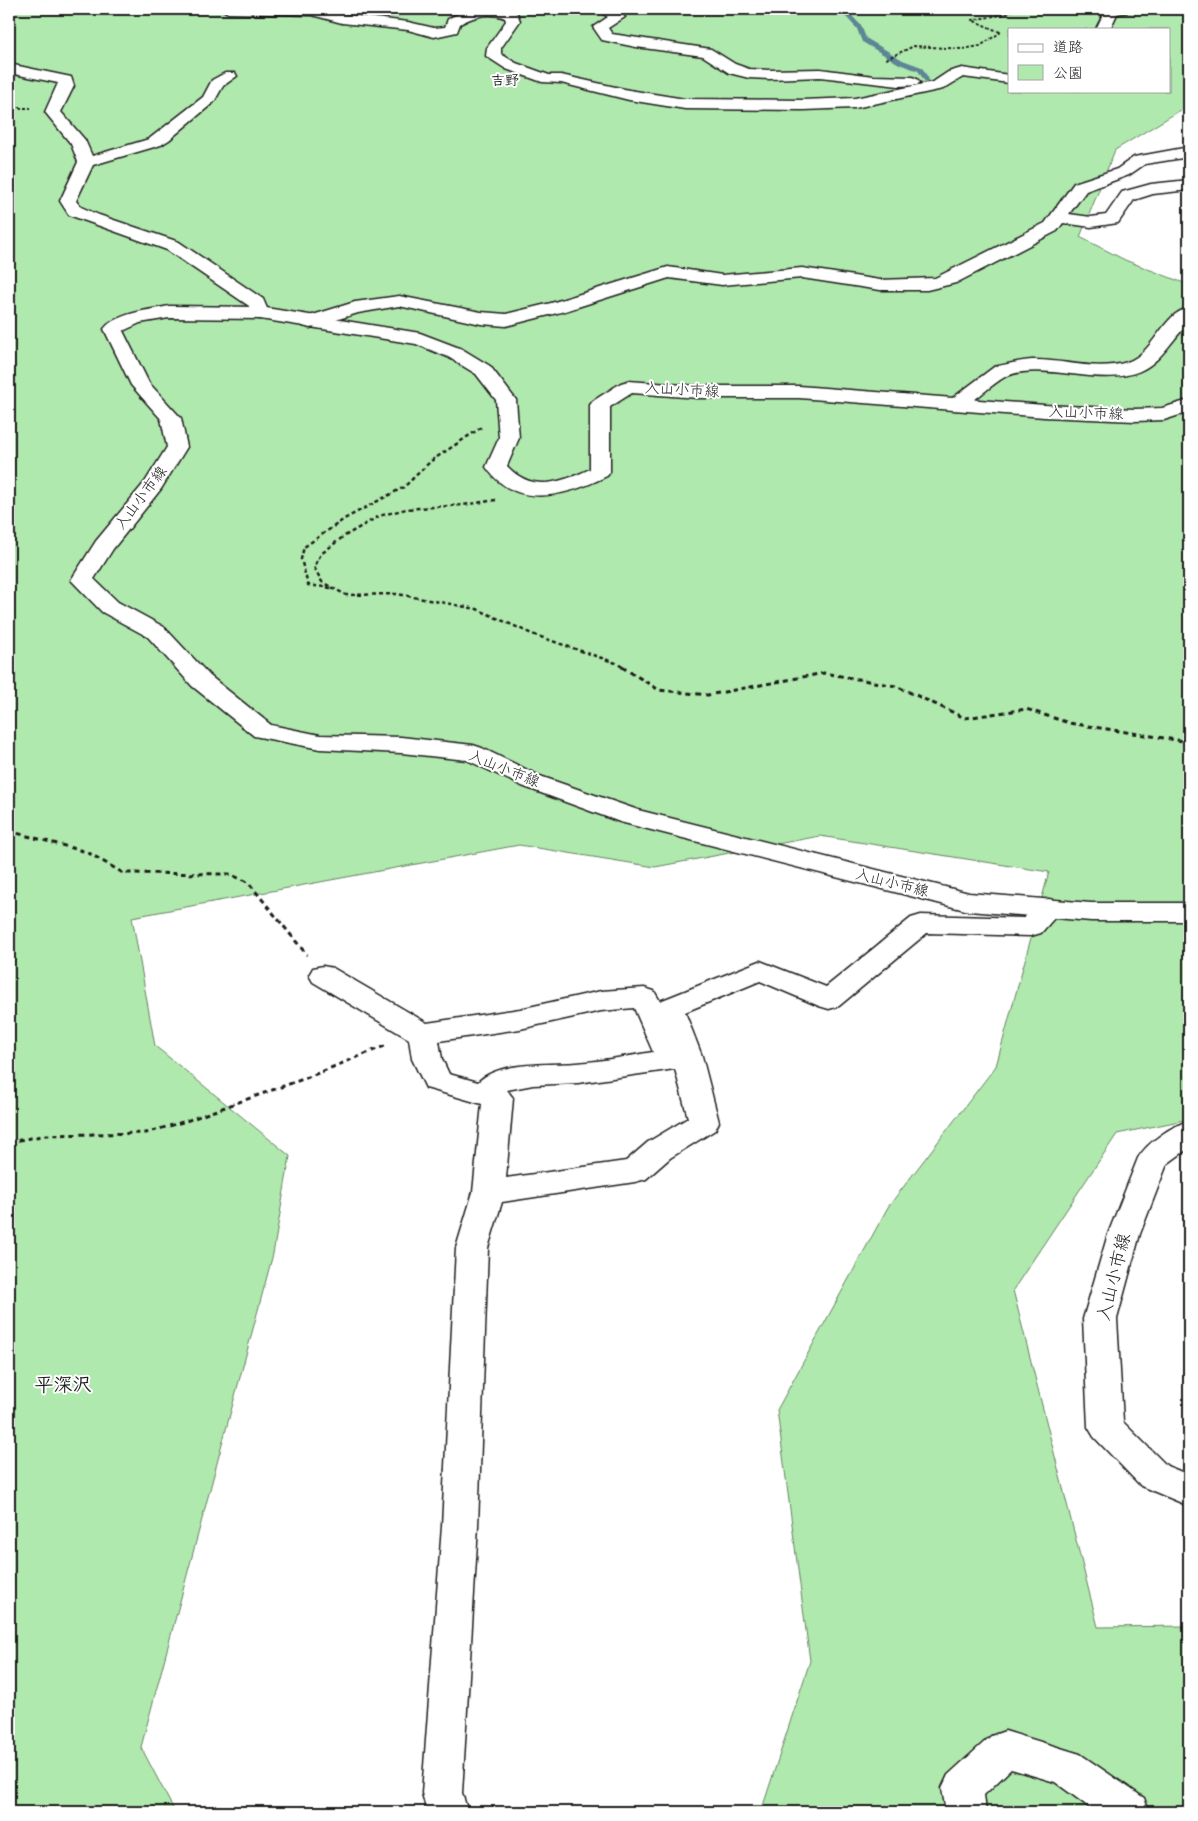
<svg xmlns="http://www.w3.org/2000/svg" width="1198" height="1821" viewBox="0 0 1198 1821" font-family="'Balsamiq Sans','Klee One',sans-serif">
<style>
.green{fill:#b0e9ad;stroke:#668264;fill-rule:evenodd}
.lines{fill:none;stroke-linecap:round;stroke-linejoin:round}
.stream{stroke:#5c8596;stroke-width:5}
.street-casing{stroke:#1c1c1c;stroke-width:3}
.secondary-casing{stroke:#1c1c1c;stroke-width:3}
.path-far2{stroke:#1c1c1c;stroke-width:2;stroke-dasharray:3 2;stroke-linecap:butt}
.path-far1{stroke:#1c1c1c;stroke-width:2.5;stroke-dasharray:4 3;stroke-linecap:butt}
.path{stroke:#1c1c1c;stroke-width:3;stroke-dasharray:5 4;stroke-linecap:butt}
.street{fill:#fff;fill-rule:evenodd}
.secondary{fill:#fff;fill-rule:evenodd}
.labels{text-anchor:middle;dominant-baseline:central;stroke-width:4;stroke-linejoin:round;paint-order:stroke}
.far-neighbourhood-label{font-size:14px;font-weight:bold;fill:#1c1c1c;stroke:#fff}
.street-label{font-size:15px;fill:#1c1c1c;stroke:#fff}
.near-street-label{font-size:18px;fill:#1c1c1c;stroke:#fff}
.near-neighbourhood-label{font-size:19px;font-weight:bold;fill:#1c1c1c;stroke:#fff}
</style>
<rect width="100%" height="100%" fill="#fff"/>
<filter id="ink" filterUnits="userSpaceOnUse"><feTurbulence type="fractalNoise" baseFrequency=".02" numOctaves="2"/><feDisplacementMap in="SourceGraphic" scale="10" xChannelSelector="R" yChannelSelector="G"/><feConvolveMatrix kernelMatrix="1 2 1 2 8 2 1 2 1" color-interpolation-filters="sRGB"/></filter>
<g filter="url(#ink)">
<!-- green -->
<path class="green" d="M9,9H1189V105L1115,150L1080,237L1125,260L1189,285V1119L1117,1134L1013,1290L1098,1627L1189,1626V1812H761L810,1661L777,1410L888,1207L996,1066L1049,872L820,836L655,867L519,845L132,917L155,1046L290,1156L273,1254L141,1747L175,1812H9ZM1009,29H1169V91H1009Z"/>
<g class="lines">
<!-- stream -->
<path class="stream" d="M842,9L859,27L864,40L901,62L920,69L926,79"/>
<defs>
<path id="street" d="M221,9H322L342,14L408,22L434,28L445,27L448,19C468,8 495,4 517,13L520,21L501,48V54L516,63L549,75H561L629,90L685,99L803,100L855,98L933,82L948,72L962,68L1009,75V83L963,77L943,89L855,108L803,110L685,109L629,100L561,83L542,82L506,69L486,56L487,48L506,21L505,18C490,12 474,16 460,24L457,32L434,37L408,30L342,23L312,15L228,13Z
M596,9H613L625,17L608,28L612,34L711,49L735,64L749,69L769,70L820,69L874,76L912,77L917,79L920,82L917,85L899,86L820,77L769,79L749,78L729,73L703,56L636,47L602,40L593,27L608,17Z
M1106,9H1129L1127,12L1117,14L1110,29H1096Z
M9,64L71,77L74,86L61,112L85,140L92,156L149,139L203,97L212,80L225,73H235L237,76L223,86L214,102L169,140L161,145L93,165L76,201L81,207L99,215L179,242L263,299L269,313L267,317L260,319L253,317L249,306L167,250L69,215L60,201L78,162L71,144L45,112L58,83L9,73Z
M1189,147V157L1145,164L1129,175L1086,191L1069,214L1091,217L1106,215L1122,192L1151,184L1189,180V190L1153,194L1134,200L1118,223L1091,227L1063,223L1057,231L956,283L927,290H880L802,278L722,285L669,278L565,311L506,326L481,324L399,306L358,313L310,328L303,326L301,322L303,318L355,302L399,296L481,312L506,314L551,303L668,267L722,275L802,268L880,280L935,278L1045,223L1074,183L1117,169L1134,157Z
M1189,308V323C1172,339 1162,361 1140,371C1102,388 1043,361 1007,376C996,381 975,400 964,408L957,410L950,408L947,404L950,400L994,367C1006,364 1020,361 1032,360C1063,359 1097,372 1127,362C1155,353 1162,313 1189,308Z
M1049,899L1059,902L1063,908L1041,933L1031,936L927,933L839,1006L829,1009L819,1006L760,981L685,1012L702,1056L719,1122L715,1130L670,1158L646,1179L635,1182L502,1202L488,1248L478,1526L462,1793L468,1812H427L422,1793L442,1526L456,1248L473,1192L482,1104L426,1088L412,1059L409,1039L313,982L309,975L313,968L323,966L333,968L427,1023L520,1009L601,991L644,988L654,991L660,1001L760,961L826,987L911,918L921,915L1024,918L1039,902ZM634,1008L653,1052C628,1056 603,1061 577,1063C549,1065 499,1061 478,1082L449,1074L442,1059L439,1041L520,1029L601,1011ZM675,1069L688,1118L648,1142L626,1161L506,1178L513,1098L507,1090L533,1085L578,1083Z"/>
<path id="secondary" d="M169,306L260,307L420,333L462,349L490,366L516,400L519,438L507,466C532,493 560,483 590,469V405L593,401L621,383L628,381L698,386H799L1044,405L1135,409L1162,408L1189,400V412L1164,420L1135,421L1044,417L799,398H698L632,393L610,407V472L607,476C567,496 516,511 486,467L499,438L496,400L476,374L448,357L416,344L260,319L169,318L140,323L123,331L149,383L181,418L187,447L161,489L113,549L94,579L118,602L164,627L210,676L271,725L320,735L401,737L473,745L482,748L540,776L638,810L969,893L1091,903H1189V921H1091L969,911L620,822L522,786L467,760L401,753L320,749L254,736L192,686L148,637L102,612L71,580L96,541L145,482L167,447L161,419L131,385L104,329C115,313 151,310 169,306Z
M1189,1121V1148L1167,1164L1140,1234L1117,1319L1123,1422L1167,1466L1189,1475V1506L1141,1486L1094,1437L1088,1427L1083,1319L1108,1234L1138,1158C1148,1142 1171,1126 1189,1121Z
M1005,1731L1080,1754L1144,1798L1149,1812H1096L1055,1782L1011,1769L984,1795L986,1812H946L942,1788L948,1775L991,1736Z"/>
</defs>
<!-- street casing -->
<use href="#street" class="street-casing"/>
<!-- secondary casing -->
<use href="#secondary" class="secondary-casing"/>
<!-- path-far2 -->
<path class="path-far2" d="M1000,32L972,20L1006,14L1014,9
M886,59L914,46L963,49L980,46L1001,32
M9,108H31"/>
<!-- path-far1 -->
<path class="path-far1" d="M496,500L463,505L406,509L379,516L343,537L321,554L314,567L322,582L346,595L397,594L477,609L532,634L616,663L624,668
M331,588L308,585L301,559L304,547L346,518L404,487L431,461L482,427"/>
<!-- path -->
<path class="path" d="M622,667L659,690L708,695L824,673L896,686L965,718L1026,709L1069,723L1189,742
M9,831L87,852L123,873L229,874L248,882L307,955
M9,1142L47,1135L146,1133L186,1121L306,1078L387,1045"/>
<!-- street -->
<use href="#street" class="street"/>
<!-- secondary -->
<use href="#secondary" class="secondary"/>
</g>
</g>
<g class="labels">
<!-- far-neighbourhood labels -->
<g class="far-neighbourhood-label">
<text x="505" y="80">吉野</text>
</g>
<!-- street labels -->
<g class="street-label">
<text transform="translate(682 390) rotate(3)">入山小市線</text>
<text transform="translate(1086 413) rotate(2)">入山小市線</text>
<text transform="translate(141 498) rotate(-53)">入山小市線</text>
<text transform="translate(504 769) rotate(22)">入山小市線</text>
<text transform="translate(892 883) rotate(14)">入山小市線</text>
</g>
<!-- near-street labels -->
<g class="near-street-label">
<text transform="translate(1114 1277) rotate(-76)">入山小市線</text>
</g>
<!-- near-neighbourhood labels -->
<g class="near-neighbourhood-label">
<text x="63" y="1385">平深沢</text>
</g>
</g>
<!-- margin -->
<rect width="1198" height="1821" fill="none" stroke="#fff" stroke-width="30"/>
<rect x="15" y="15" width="1168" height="1791" fill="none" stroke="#1c1c1c" stroke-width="2" filter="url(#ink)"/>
<!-- legend -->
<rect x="1008" y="28" width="162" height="65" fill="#ffffff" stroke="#a4a4a4"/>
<rect x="1018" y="44" width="25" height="8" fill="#ffffff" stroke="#a4a4a4"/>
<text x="1053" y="52" font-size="15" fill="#1c1c1c">道路</text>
<rect x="1018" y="65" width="25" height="15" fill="#b0e9ad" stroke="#a4a4a4"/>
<text x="1053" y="78" font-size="15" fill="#1c1c1c">公園</text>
</svg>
